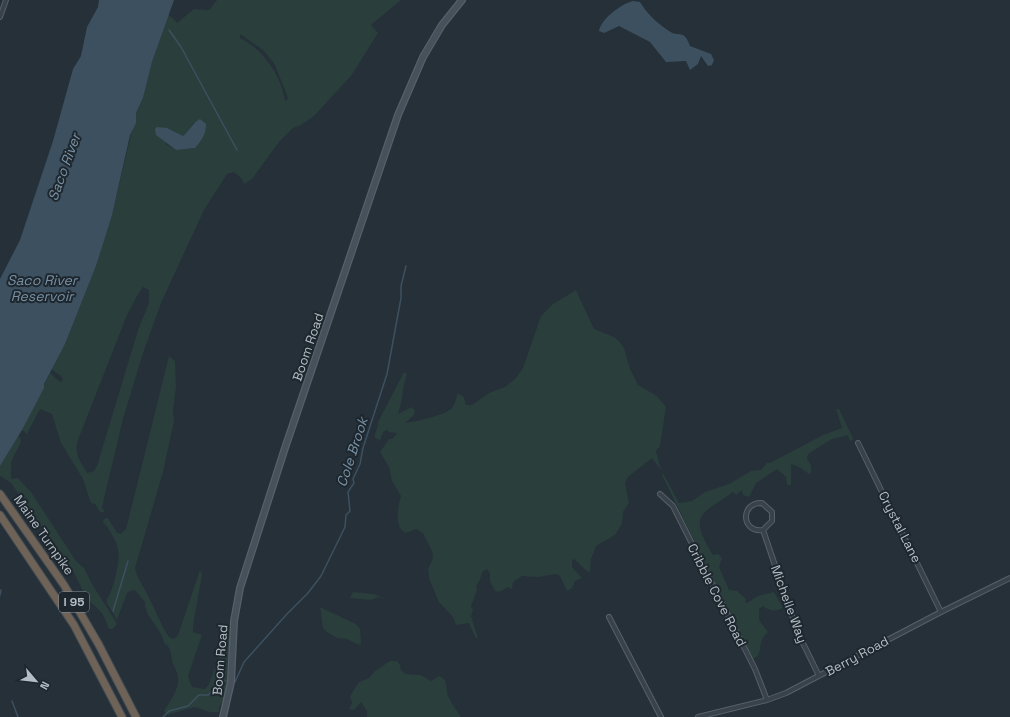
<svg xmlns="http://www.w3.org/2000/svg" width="1010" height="717" viewBox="0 0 1010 717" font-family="'Space Grotesk',sans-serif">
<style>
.green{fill:#2a3e3c;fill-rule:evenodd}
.water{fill:#3d5060}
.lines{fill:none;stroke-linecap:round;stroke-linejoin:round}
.stream{stroke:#3d5060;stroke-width:1.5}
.street-casing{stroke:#576067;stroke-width:6}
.secondary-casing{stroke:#576067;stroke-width:8}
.highway-casing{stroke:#444d54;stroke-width:9}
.street{stroke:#39424a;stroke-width:4}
.secondary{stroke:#47515c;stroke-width:5.5}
.highway{stroke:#6f6257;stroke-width:7}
.labels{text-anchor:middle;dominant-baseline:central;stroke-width:4;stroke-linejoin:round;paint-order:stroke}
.shield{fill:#1e272e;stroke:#879098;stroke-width:1}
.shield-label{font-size:12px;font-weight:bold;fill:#b4bdc5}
.street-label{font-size:13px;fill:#b4bdc5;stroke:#1e272e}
.water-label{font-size:14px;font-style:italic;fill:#7891a5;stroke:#1e272e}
</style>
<rect width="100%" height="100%" fill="#253039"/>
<!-- green -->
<path class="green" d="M217,0H401L371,25L378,33L351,76L314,116L301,125L293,128L279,142L252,179L244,184C242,178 239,175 233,172L227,174L204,210L161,303L143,353L123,419L102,507L105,512H100L95,504L91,503L83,479L61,443L52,414L40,409L27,434L22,430L50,373L60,382L63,380L61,376L51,369L65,344L96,266L116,198L136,113L143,98L152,62L168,15L173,18L177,23L194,9L209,10ZM240,34L263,50L274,63L288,98L286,101C283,96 283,90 281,85C273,66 260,48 240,38ZM194,122L195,148L176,150L166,144L167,128L183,136L188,133ZM143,287L149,290V303L138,330L97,466L94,471L87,473C80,460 74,455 78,440L127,315L137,296Z
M576,290L594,329L614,337L619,341L624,348L630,369L638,385L657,396L666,407L660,446L656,451L661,470L652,458L628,477L625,483L629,503L623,512L622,524L615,535L596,546L591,559L590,572L587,571L574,559L572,560V567L582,578L575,581L572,588L567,591L560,576L556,574L538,577L522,576L513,582L512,589L508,587L499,592L495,591L490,581V573L487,569L482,572L480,580L476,586L477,590L471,606L473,610L471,616L478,638L475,637L469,623L456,625L453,617L439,602L430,581L428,569L433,558L432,551L423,533L416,529L406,533C393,527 398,507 401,496L392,481L389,467L380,452L389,439H392L397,433L389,432L387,430L383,432L380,440L375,438C374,432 379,428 378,422L404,372L407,374C402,387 403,401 398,414L412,407L415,411L414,415L405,423C415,422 445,415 452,408C455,404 456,398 458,393L464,397L466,405H472L489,393L505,387L515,379L523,368L541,316L553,304Z
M169,356L175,361L176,387L173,410L174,421L163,472L135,568C137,578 143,585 147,594C155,608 160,624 169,637L174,639L178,635L200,570L202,574C201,582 192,628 193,632L202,635L188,676L192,687L205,689L209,684L230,625L228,677L224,699L219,707V712C209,714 202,708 194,707L167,715L164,711C170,701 180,688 178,676C177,672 175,668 173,664C171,656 172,648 164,643C162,628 144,617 145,602L135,590L130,591L127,593L117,620L107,603V599C113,591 121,559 118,550C117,542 109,528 103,522L104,519L108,518L117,533L121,534L126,529Z
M836,409H839L853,438L852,441L849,440L848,435L832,439L808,454L807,458L811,466V472L809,474L799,467L791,464V485H787L786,477L777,469L756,483L749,497L743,495L742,490L736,495L733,492C702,515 687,513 713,555L718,554L722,558L719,567L729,590L737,591L746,599L745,602L747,603L758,596L774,592L783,608C776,612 769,611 763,606L759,609V620L768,632C766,634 763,637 762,640C759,647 762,656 752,659L662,475L663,473L679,503L692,501L705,492L729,484L751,471L761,470L767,463L772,462L823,435L842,428Z
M18,436L20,437L21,442L11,462V478L13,479L18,478L31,492L76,561L84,568L92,584L116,622L117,624L113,629H109C106,623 105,617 101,612C97,607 89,602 86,597C77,580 74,566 57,555L54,544L11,483L0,476V466Z
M353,592L374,594L390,601L378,597L371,600L350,598Z
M320,607L356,624L360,629L361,643L359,645L347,639L337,638L327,632L323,628Z
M390,661H397L400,665L401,670L405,674L421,675L431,681L439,676C449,679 445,690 449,698C452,704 457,711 461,717H367V711L361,702L354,710L349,709L352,703L350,696L359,682L369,678L375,671Z"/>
<!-- water -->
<path class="water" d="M99,0H174L152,62L143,98L136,113V123L130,135L112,215L96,266L65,344L44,384V388L22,430L0,466V279L20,240L53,141L73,69L81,56L87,27L98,7Z
M633,1L640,2C647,14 657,23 669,31C678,38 684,28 690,46L711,54L714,60L712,65L708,66L701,56L698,64L690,70L686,61L666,62L650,42L619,26L604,33L599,31C601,19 621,4 633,1Z
M200,119L206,124C206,134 202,140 195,148L176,150L156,135L155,129L157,127L167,128L183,136C190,131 192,123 200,119Z"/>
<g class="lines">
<!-- stream -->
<path class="stream" d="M169,30L181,47L237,150
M0,595L1,590
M113,611L128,561
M235,682L244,662L286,615L308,593L321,576L345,527L346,515L350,511L348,492L354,483L353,479L360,464L363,448L387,374L401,298V286L406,266
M12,701L18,717
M163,717L169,711L188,706L199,695H208L222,682L226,681"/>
<defs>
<path id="street" d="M0,17L6,0
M858,443L941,612
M660,494L673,506L755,669L767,700
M763,530C741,533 740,502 762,503L772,512V521L763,530L798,633L819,676
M609,617L661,717
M698,717L767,700L786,693L941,612L1010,578"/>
<path id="secondary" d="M223,717L231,682L234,621L240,588L285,448L398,115L423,57L442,25L462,0"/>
<path id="highway" d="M0,494L64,585L99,645L136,717
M0,515L74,625L122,717"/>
</defs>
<!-- street casing -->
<use href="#street" class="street-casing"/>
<!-- secondary casing -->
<use href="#secondary" class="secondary-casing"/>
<!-- highway casing -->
<use href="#highway" class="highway-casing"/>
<!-- street -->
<use href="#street" class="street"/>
<!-- secondary -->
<use href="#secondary" class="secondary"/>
<!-- highway -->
<use href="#highway" class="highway"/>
</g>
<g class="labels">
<!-- shield labels -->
<rect class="shield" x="59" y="592" width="30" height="20" rx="3"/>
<g class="shield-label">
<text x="74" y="602">I 95</text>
</g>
<!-- street labels -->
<g class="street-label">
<text transform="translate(308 347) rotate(-71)">Boom Road</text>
<text transform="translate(900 527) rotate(63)">Crystal Lane</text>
<text transform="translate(44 535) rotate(55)">Maine Turnpike</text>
<text transform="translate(717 595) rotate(63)">Cribble Cove Road</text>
<text transform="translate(789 604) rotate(70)">Michelle Way</text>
<text transform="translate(857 656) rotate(-28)">Berry Road</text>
<text transform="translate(220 660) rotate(-85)">Boom Road</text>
</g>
<!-- water labels -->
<g class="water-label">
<text transform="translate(64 167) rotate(-70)">Saco River</text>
<text x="42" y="280">Saco River<tspan x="42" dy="16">Reservoir</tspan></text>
<text transform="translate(352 452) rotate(-72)">Cole Brook</text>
</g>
</g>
<!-- north arrow -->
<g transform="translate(36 681) rotate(118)" stroke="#1e272e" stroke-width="3" paint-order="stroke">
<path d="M0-3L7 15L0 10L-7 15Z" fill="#b4bdc5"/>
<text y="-6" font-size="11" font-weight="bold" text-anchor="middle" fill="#b4bdc5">N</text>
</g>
</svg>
